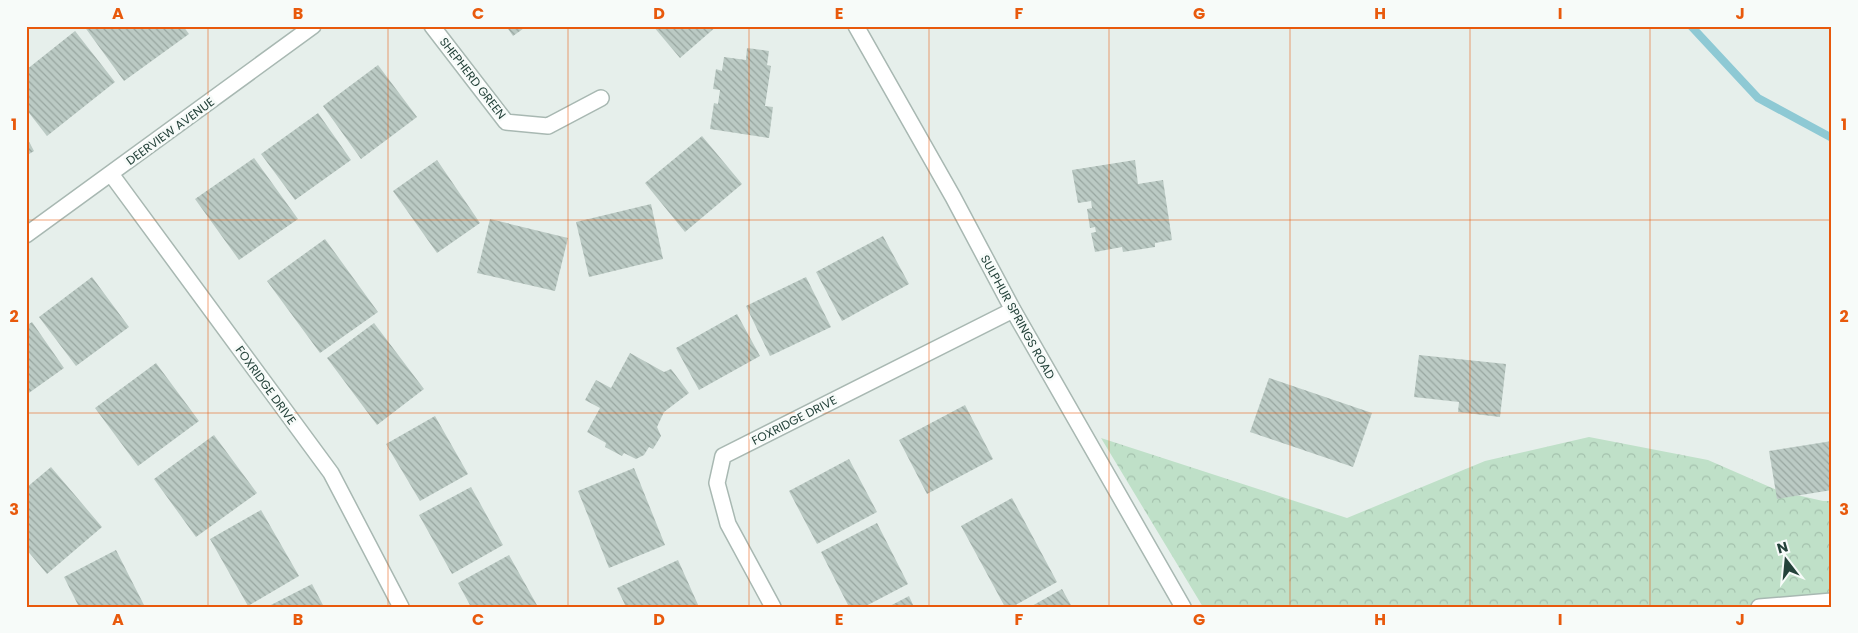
<svg xmlns="http://www.w3.org/2000/svg" width="1858" height="633" viewBox="0 0 1858 633" font-family="Poppins,sans-serif">
<style>
.forest{fill:url(#forest-crowns)}
.lines{fill:none;stroke-linecap:round;stroke-linejoin:round}
.stream{stroke:#8ec9d4;stroke-width:8}
.building{fill:url(#building-back-hatch)}
.minor-casing{stroke:#a8b8b2;stroke-width:18}
.minor{stroke:#fff;stroke-width:15}
.grid{fill:none;stroke:#e8590c;stroke-width:1;stroke-opacity:0.55}
.labels{text-anchor:middle;dominant-baseline:central;stroke-width:5;stroke-linejoin:round;paint-order:stroke}
.street-label{font-size:12px;fill:#24423a;stroke:#f7fbf9}
.neatline{fill:none;stroke:#e8590c;stroke-width:2}
.grid-label{font-size:16px;text-anchor:middle;font-weight:bold;fill:#e8590c}
</style>
<defs>
<pattern id="forest-crowns" width="20" height="18" patternUnits="userSpaceOnUse" patternTransform="scale(1.25)"><rect width="20" height="18" fill="#bfe0c8"/><path d="M2 6a3 3 0 1 1 6 0M12 15a3 3 0 1 1 6 0" fill="none" stroke="#a4c1ad"/></pattern>
<pattern id="building-back-hatch" width="6" height="6" patternUnits="userSpaceOnUse" patternTransform="scale(1.25)"><rect width="6" height="6" fill="#bbcac4"/><path d="M-1 5l2 2M0 0l6 6M5-1l2 2" fill="none" stroke="#98a6a0"/></pattern>
</defs>
<rect width="100%" height="100%" fill="#e6efeb"/>
<!-- forest -->
<path class="forest" d="M1589,437L1708,460L1779,491L1823,501H1832V607H1203L1101,438L1347,518L1485,461Z"/>
<g class="lines">
<!-- stream -->
<path class="stream" d="M1691,26L1758,98L1832,138"/>
</g>
<!-- building -->
<path class="building" d="M84,26H183L189,34L124,81Z
M506,26H527L513,36Z
M653,26H717L680,58Z
M75,31L115,82L47,136L26,109V70Z
M747,48L769,51L767,65L771,66L765,106L773,107L769,138L710,129L714,103L718,104L720,90L713,89L716,69L722,71L724,57L746,60Z
M378,65L417,117L361,159L323,106Z
M318,113L351,160L295,200L261,154Z
M26,136L34,151L26,156Z
M702,136L742,184L685,232L645,183Z
M254,158L298,219L239,260L195,199Z
M437,160L480,223L437,253L393,191Z
M1135,160L1138,184L1163,180L1172,240L1155,243V247L1123,252L1122,247L1095,252L1091,233L1096,232L1095,227L1090,228L1087,209L1092,208L1091,201L1078,203L1072,170Z
M651,204L663,259L589,277L576,222Z
M490,219L568,238L555,291L477,273Z
M883,236L909,284L842,321L816,272Z
M325,239L378,312L320,353L267,281Z
M92,277L129,327L76,366L39,317Z
M806,277L831,327L770,356L746,306Z
M737,314L760,356L699,390L676,348Z
M32,322L64,368L26,395V326Z
M374,323L424,389L377,425L327,358Z
M630,353L664,372L671,369L689,393L664,412L657,427L661,436L653,449L649,447L644,455L636,459L624,453L622,456L605,447L606,443L587,432L600,408L585,400L596,380L611,388Z
M1419,355L1506,364L1500,417L1458,412L1459,402L1414,397Z
M156,363L199,421L138,466L95,408Z
M1269,378L1372,413L1353,467L1250,432Z
M965,405L993,459L927,494L899,440Z
M435,416L468,474L420,501L386,444Z
M214,435L257,493L196,537L154,479Z
M1832,441V490L1777,499L1769,451Z
M849,459L877,512L817,544L789,491Z
M51,467L102,527L47,574L26,549V488Z
M634,468L665,545L609,568L578,491Z
M471,487L503,545L452,574L419,515Z
M1012,498L1057,582L1012,607H1005L961,526Z
M261,510L299,576L248,606L210,539Z
M877,523L908,584L864,607H849L821,552Z
M116,550L145,607H79L64,577Z
M509,555L538,607H471L458,583Z
M678,560L699,607H626L617,588Z
M312,584L324,607H267Z
M1062,589L1072,607H1030Z
M909,596L914,607H888Z"/>
<g class="lines">
<defs>
<path id="minor" d="M432,26L506,122L548,126L601,98
M856,26L953,197L1013,310L1183,607
M111,174L331,473L401,607
M26,235L313,26
M773,607L728,524L717,483L723,456L1013,310
M1759,607L1832,601"/>
</defs>
<!-- minor casing -->
<use href="#minor" class="minor-casing"/>
<!-- minor -->
<use href="#minor" class="minor"/>
</g>
<!-- grid -->
<path class="grid" d="M208,26V607M388,26V607M568,26V607M749,26V607M929,26V607M1109,26V607M1290,26V607M1470,26V607M1650,26V607M26,220H1832M26,413H1832"/>
<g class="labels">
<!-- street labels -->
<g class="street-label">
<text transform="translate(473 78) rotate(52)">SHEPHERD GREEN</text>
<text transform="translate(170 131) rotate(-36)">DEERVIEW AVENUE</text>
<text transform="translate(1018 317) rotate(61)">SULPHUR SPRINGS ROAD</text>
<text transform="translate(266 385) rotate(54)">FOXRIDGE DRIVE</text>
<text transform="translate(794 420) rotate(-27)">FOXRIDGE DRIVE</text>
</g>
</g>
<!-- border -->
<rect width="1858" height="633" fill="none" stroke="#f7fbf9" stroke-width="55"/>
<!-- north arrow -->
<g transform="translate(1786 560) rotate(344)" stroke="#f7fbf9" stroke-width="4" paint-order="stroke">
<path d="M0-4L9 19L0 12L-9 19Z" fill="#24423a"/>
<text y="-8" font-size="14" font-weight="bold" text-anchor="middle" fill="#24423a">N</text>
</g>
<rect x="28" y="28" width="1802" height="578" class="neatline"/>
<g class="grid-label">
<text x="118" y="19">A</text>
<text x="298" y="19">B</text>
<text x="478" y="19">C</text>
<text x="659" y="19">D</text>
<text x="839" y="19">E</text>
<text x="1019" y="19">F</text>
<text x="1199" y="19">G</text>
<text x="1380" y="19">H</text>
<text x="1560" y="19">I</text>
<text x="1740" y="19">J</text>
<text x="14" y="130">1</text>
<text x="1844" y="130">1</text>
<text x="14" y="322">2</text>
<text x="1844" y="322">2</text>
<text x="14" y="515">3</text>
<text x="1844" y="515">3</text>
<text x="118" y="625">A</text>
<text x="298" y="625">B</text>
<text x="478" y="625">C</text>
<text x="659" y="625">D</text>
<text x="839" y="625">E</text>
<text x="1019" y="625">F</text>
<text x="1199" y="625">G</text>
<text x="1380" y="625">H</text>
<text x="1560" y="625">I</text>
<text x="1740" y="625">J</text>
</g>
</svg>
